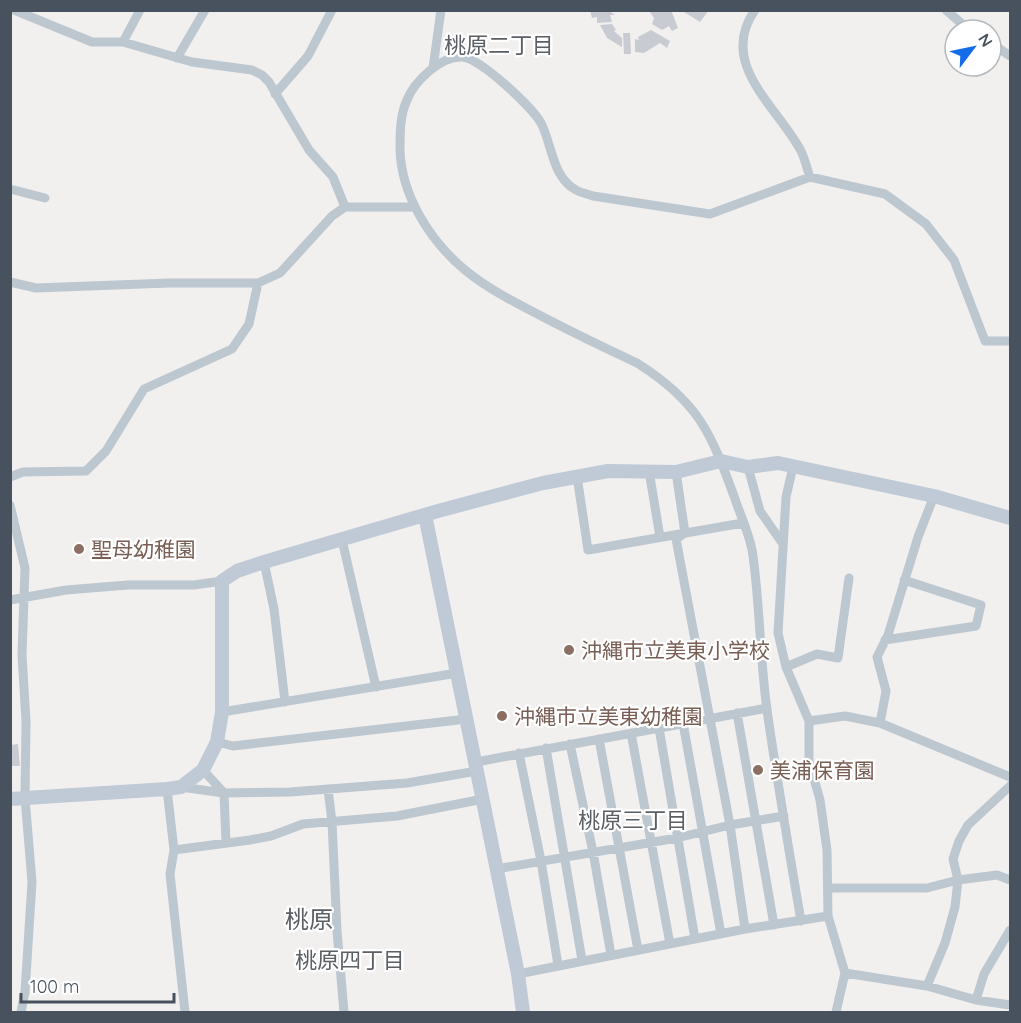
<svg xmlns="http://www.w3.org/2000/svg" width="1021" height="1023" viewBox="0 0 1021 1023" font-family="Quicksand,'Noto Sans JP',sans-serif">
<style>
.building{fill:#c9cbd2}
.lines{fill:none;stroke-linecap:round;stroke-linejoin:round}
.street{stroke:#bdc7cf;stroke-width:9}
.secondary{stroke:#c0cad7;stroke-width:14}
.education-dot{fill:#8d6e63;stroke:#fff;stroke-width:2}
.labels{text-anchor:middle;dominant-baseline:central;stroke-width:4.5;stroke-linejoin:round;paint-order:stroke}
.education-label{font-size:21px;fill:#785e54;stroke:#fff;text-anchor:start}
.neighbourhood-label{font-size:22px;fill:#5c6065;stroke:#fff}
.quarter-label{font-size:24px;fill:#5c6065;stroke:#fff}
</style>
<rect width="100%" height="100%" fill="#f2efef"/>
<!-- building -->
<path class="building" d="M590,10H608L615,15H610L612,22L597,23V17L592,18Z
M652,10H671L678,28L672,31L669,26L662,30L652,24L654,18L650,12Z
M681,10H709L700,22Z
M612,24L616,30L614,31L622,38V47L607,38L600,25Z
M651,30L670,41L667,48L660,43L644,53L635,52V39L639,40L638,37Z
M623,33H630L631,54H624Z
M18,744L20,766H10V745Z"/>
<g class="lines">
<!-- street -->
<path class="street" d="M14,10L92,42H123L192,62L252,70L262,75L269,82L309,150L333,177L345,207
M755,10C717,64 778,107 801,151C805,159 807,169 810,177
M946,10L969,30
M123,42L140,10
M991,43L1010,56
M177,58L205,10
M433,68L441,10
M275,94L308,56L332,10
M10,189L45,198
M10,282L36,288L169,283H258L280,273L332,216L345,207H414
M748,467L760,511L783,544
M793,467L786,497L778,633L786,667L809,721V761L820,800L827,850L828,916L845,973L836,1012
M649,471L660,537
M676,472L685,533L676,539L730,825L745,929
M577,476L588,550L743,523
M10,477L23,472L86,471L106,451L144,389L232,349L249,324L258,283
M10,505L25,568L22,655L26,721L25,798L32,882L25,992L21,1012
M342,540L376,687
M264,562L274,609L285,702
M10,600L66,590L128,585H194L222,581
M885,640L976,626L981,605L904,580
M786,667L817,654L838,658L849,578
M222,712L457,673
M737,713L774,925
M809,721L845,716L880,723L1010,777
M683,723L721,934
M880,723L886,691L877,657L888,635L918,537L934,496
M659,728L695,939
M631,733L670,944
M599,739L638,950
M217,742L233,746L467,719
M570,744L593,852L611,955
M546,748L582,960
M519,753L541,861L558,965
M476,762L767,708
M203,770L224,793L290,792L407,783L477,771
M181,787L224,793L226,843
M167,789L174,850L170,874L185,1012
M328,789L332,822L337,931L344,1012
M174,850L250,840L271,836L303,824L397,816L483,799
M496,869L677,838L730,825L784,816
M828,888H927L958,880L997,875L1010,880
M801,921C789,851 777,780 767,710C760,659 760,607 753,556C751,537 741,517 735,499C711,433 699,402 637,363C605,348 574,333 543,317C516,303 488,289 465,270C430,241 401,195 400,149C400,133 400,115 407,100C414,82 440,56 462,57C479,57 532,107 541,123C552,144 552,177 576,190C581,193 588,194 593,196L710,214L810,177L885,194L926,224L954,260L985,341H1010
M845,973L927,986L976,1000L1010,1005
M518,974L745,929L828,916
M927,986L945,943L955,907L958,880L953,859L959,841L968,825L1010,786
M976,1000L984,974L1010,930"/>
<!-- secondary -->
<path class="secondary" d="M425,515L518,974L523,1012
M10,799L167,789L181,787L203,770L217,742L222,712V581L237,571L264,562L438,511L543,483L608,471L676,472L721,461L748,467L778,463L934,496L1010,518"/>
</g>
<!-- markers -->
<g class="education-dot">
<circle cx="79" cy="549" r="6"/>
<circle cx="569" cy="650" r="6"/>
<circle cx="502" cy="716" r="6"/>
<circle cx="758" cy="770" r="6"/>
</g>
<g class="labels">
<!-- education labels -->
<g class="education-label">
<text x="91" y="549">聖母幼稚園</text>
<text x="581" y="650">沖縄市立美東小学校</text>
<text x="514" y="716">沖縄市立美東幼稚園</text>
<text x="770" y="770">美浦保育園</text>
</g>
<!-- neighbourhood labels -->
<g class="neighbourhood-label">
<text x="499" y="45">桃原二丁目</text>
<text x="633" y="820">桃原三丁目</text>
<text x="350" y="960">桃原四丁目</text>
</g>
<!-- quarter labels -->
<g class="quarter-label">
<text x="309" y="919">桃原</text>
</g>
</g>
<!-- border -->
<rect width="1021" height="1023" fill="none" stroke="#47525e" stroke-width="24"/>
<!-- north arrow -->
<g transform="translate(973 48) rotate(58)"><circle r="28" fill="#ffffff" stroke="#b5babf" stroke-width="1.5"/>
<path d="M0-4.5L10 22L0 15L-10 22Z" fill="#136ce8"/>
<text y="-9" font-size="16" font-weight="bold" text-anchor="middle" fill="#47525e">N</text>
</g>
<!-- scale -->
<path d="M21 993v9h153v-9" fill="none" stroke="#47525e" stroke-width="3"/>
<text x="30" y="993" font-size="18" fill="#47525e" stroke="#ffffff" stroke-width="4.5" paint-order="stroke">100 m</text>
</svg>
